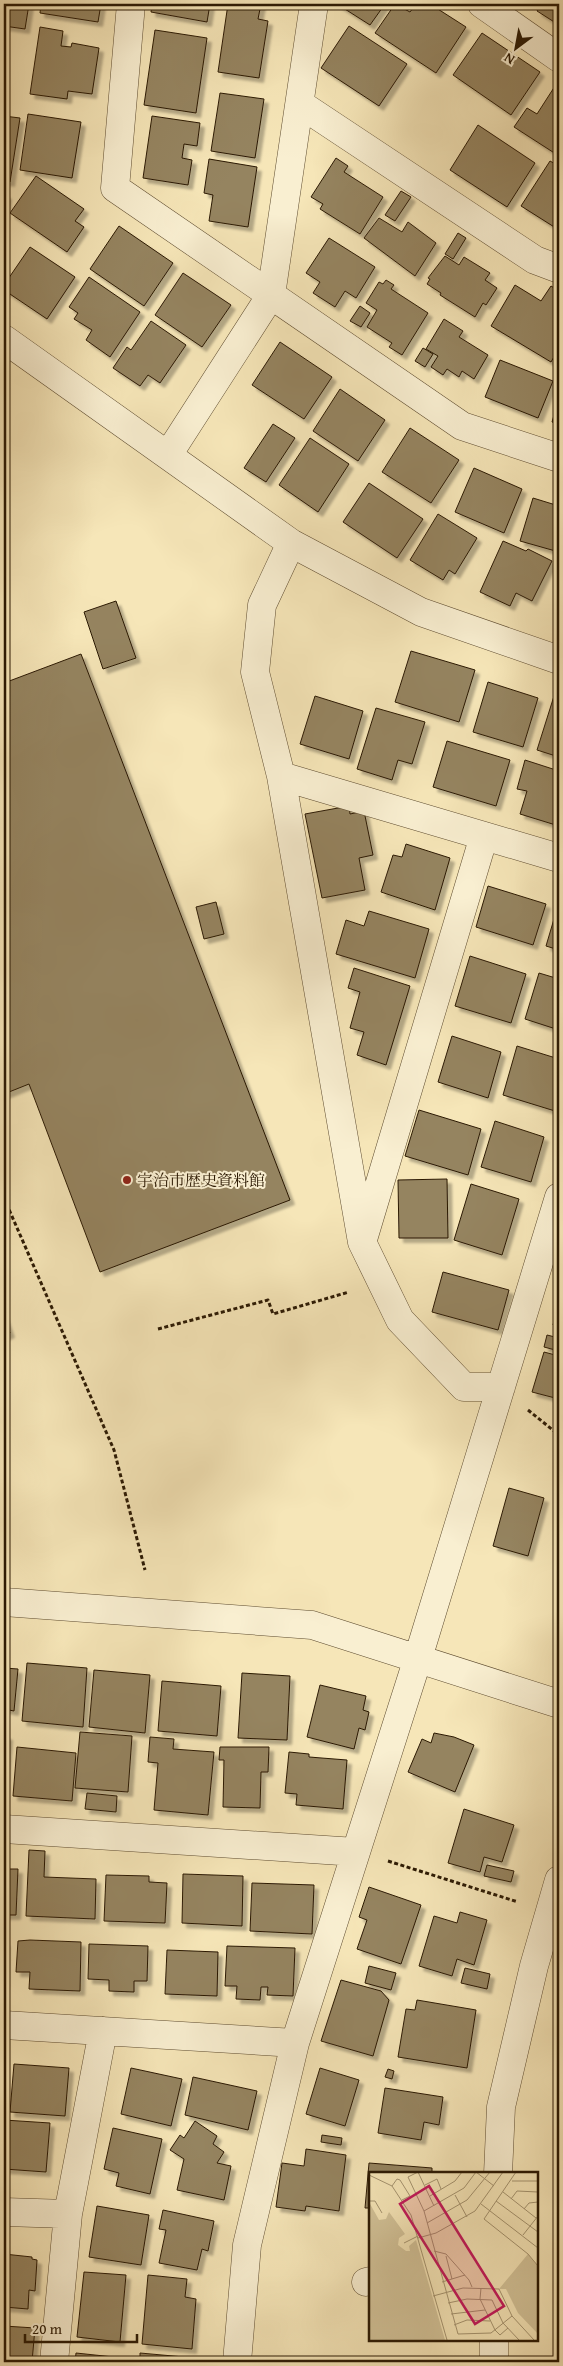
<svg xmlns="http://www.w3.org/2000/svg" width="563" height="2366" viewBox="0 0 563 2366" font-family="'Gentium Book Plus','Noto Serif JP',serif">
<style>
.building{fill:#958461;stroke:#2b1903;filter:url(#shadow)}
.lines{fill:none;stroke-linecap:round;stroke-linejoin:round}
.minor-casing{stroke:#5e4c30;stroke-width:29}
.path{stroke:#2b1903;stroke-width:3;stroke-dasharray:4 2.5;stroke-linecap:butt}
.minor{stroke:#f9efd1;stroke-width:28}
.poi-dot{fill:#8f2418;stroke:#f9efd1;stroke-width:2}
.labels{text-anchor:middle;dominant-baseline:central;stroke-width:4;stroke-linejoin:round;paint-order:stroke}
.poi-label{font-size:16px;fill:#2b1903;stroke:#f9efd1;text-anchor:start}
.inset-road{fill:none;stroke:#a59470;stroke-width:1}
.view{fill:#c2185b;fill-opacity:0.15;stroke:#c2185b;stroke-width:2.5}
.inset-edge{fill:none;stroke:#2b1903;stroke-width:2.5}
</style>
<defs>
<filter id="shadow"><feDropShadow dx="4.5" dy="4.5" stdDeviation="1" flood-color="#0004"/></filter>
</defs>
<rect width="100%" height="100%" fill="#f6e6b8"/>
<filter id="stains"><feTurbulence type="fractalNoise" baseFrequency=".004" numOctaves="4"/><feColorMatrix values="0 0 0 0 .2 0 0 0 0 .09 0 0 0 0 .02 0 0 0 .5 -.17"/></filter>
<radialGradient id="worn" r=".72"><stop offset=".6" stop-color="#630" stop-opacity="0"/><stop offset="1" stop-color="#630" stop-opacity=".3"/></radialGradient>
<!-- building -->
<path class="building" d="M4,4H29L25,29L4,26Z
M41,4H101L98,22L40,13Z
M152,4H210L207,22L151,12Z
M228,4H261L258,19L268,21L259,78L218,72Z
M337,4H385L370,25Z
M395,4L410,12L416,4H430L466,27L436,73L375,33Z
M541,4H559V25L537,11Z
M349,26L407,64L379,106L321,68Z
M40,27L63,31L61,46L71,47L72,43L99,48L92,94L68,91L67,99L30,94Z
M155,30L207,38L196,113L144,105Z
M482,33L540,72L511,115L453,75Z
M555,86L559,88V156L514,127L527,108L537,114Z
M220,93L264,99L255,158L211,151Z
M28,114L81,122L72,178L20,170Z
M4,116L20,118L10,182L4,181Z
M152,116L200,123L197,146L184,144L182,158L192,160L188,185L143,178Z
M478,125L535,163L507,207L450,170Z
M336,158L348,166L344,172L383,197L360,234L320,209L323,204L311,197Z
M209,159L257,167L248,227L209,221L213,195L204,193Z
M550,161L559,166V230L521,206Z
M36,176L84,209L75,221L84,227L67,252L10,213Z
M401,191L411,197L395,221L385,215Z
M4,194L7,195L4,217Z
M379,218L402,232L408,222L436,243L415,276L364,238Z
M119,226L173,263L144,306L90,269Z
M458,233L466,238L453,259L445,254Z
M329,238L375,267L356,298L345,291L335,307L313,293L320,282L306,273Z
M30,247L75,277L47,319L4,290V285Z
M445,256L459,265L464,257L490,273L485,280L497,288L486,305L483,303L475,317L440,295L441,293L427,284L430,279L428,278Z
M183,273L231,305L202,347L155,315Z
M89,277L140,312L110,357L86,340L92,330L74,319L78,313L69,307Z
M386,280L394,285L391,289L428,313L402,355L389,347L392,343L367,327L377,310L366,303L379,282L383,284Z
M515,285L541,301L551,286L559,291L557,303L559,304V348L551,362L491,326Z
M360,306L370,313L361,327L350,321Z
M444,319L463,331L459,337L488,355L474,379L462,371L459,377L447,369L443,375L431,367L438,356L426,349Z
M151,321L186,345L160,383L148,375L140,386L113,368L127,347L131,350Z
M280,342L332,377L304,419L252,385Z
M423,348L433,354L425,367L415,361Z
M500,360L553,381L538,418L485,397Z
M340,389L385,420L358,461L313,431Z
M559,398V424L552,422Z
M273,424L295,438L266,482L244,468Z
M410,428L459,460L431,503L382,472Z
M310,438L349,464L318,512L279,485Z
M474,468L522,489L504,533L455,512Z
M369,483L423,519L397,558L343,522Z
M533,498L559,506V552L520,541Z
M438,514L477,538L455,574L449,570L443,580L410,560Z
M503,541L526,551L528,549L552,561L532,601L516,593L510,606L480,592Z
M116,601L136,658L103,669L84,612Z
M411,651L475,670L459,722L395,702Z
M81,654L290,1200L100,1272L29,1084L4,1094V683Z
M488,682L538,698L523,747L473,732Z
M315,696L363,711L349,759L300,744Z
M554,696L559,697V757L537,750Z
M376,708L425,722L412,764L398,760L392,780L357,769Z
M447,741L510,760L496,806L433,787Z
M525,760L559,771V826L520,814L527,791L517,789Z
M349,806L350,814L364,811L373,855L359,858L365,890L322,898L305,814Z
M406,844L450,858L435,910L381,892L393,855L402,857Z
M488,886L546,904L533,945L476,927Z
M216,902L224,934L204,939L196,907Z
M559,902V950L546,946Z
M369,911L429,929L415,978L336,954L346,920L364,926Z
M470,956L526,974L511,1023L455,1006Z
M354,968L410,986L386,1065L357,1055L364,1032L350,1028L360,992L348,988Z
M539,973L559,979V1030L525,1019Z
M452,1036L501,1052L488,1098L438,1082Z
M517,1046L559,1059V1098L555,1111L503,1095Z
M419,1110L481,1129L468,1175L405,1156Z
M495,1121L544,1137L531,1182L481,1167Z
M447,1179L448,1238H399L398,1180Z
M471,1184L519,1199L502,1255L454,1240Z
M443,1272L509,1290L498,1330L432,1312Z
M558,1305L559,1306V1327L553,1325Z
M4,1316L10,1333L4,1336Z
M547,1335L559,1338V1351L544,1347Z
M544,1352L559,1356V1399L532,1392Z
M509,1488L544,1498L528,1556L493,1546Z
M27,1663L87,1668L83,1727L22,1721Z
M4,1668L18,1669L14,1711L4,1709Z
M94,1670L150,1675L145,1733L89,1727Z
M242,1673L290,1676L287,1740L238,1738Z
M162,1681L221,1686L217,1736L158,1731Z
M320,1685L366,1696L363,1710L369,1712L365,1730L359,1728L354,1749L307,1737Z
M80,1732L132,1736L128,1792L75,1788Z
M434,1733L454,1737L474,1745L455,1792L408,1772L422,1739L431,1743Z
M4,1735L8,1736L4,1787Z
M150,1737L174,1739L173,1749L214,1752L208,1815L154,1810L158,1763L148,1762Z
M17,1747L76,1753L72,1801L13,1796Z
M220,1747H269L268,1772H261L260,1808L223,1807L224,1760H219Z
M289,1752L309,1754V1757L347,1760L343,1809L296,1805L297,1794L285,1793Z
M87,1793L117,1796L116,1812L85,1809Z
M464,1809L514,1825L502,1862L484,1857L480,1872L448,1863Z
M29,1850L45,1851L44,1877L96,1879L95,1919L26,1916Z
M487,1865L514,1871L511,1882L484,1876Z
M4,1869H18L16,1915H4Z
M183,1874L243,1876L242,1926L182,1923Z
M106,1875L149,1876V1882L167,1883L165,1923L104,1921Z
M252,1883L314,1885L312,1934L250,1931Z
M369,1887L421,1905L401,1964L357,1949L367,1920L359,1917Z
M460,1912L487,1920L474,1965L457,1959L452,1976L419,1966L434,1916L457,1923Z
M30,1940L81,1942L80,1991L29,1989L30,1972H16L18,1941Z
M4,1942H5L4,1983Z
M89,1944L148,1946L147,1981H134V1992L109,1991V1980L88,1979Z
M227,1946L295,1948L293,1996L267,1995L268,1987H261L260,2000L236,1999L237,1986H225Z
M167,1950L218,1952L217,1996L165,1994Z
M369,1966L396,1973L391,1990L365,1983Z
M465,1968L490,1974L487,1989L461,1983Z
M341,1980L381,1991L389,2000L373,2056L321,2041Z
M417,2000L476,2010L467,2068L398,2057L406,2009L415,2010Z
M14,2064L69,2068L65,2116L10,2112Z
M131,2068L182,2079L171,2126L121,2114Z
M320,2068L359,2080L345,2126L306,2114Z
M388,2069L394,2071L392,2079L385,2077Z
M193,2077L257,2091L248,2130L185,2115Z
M385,2088L443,2097L439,2125L424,2122L421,2140L378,2133Z
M4,2120L50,2123L46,2172L4,2169Z
M195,2121L217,2136L213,2144L224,2152L217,2163L231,2166L224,2200L177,2190L184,2159L170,2150L180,2135L184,2138Z
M113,2128L162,2139L150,2194L116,2186L119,2173L104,2169Z
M322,2135L342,2138L341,2145L321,2142Z
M306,2149L346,2155L339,2211L306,2206L305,2211L276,2207L282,2163L304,2166Z
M369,2163L432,2168V2174H370V2208H365Z
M97,2206L149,2215L141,2265L89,2257Z
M163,2210L214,2221L208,2251L202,2249L197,2270L159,2263L166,2230L159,2229Z
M4,2254L32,2257V2259L37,2260L35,2291L29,2290L28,2309L4,2307Z
M84,2272L126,2275L120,2342L77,2337Z
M148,2275L187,2279L185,2297L196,2299L192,2349L142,2344Z
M4,2326L35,2328L32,2362H4Z
M76,2353L123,2358L122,2362H75Z
M140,2353L184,2357L183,2362H140Z"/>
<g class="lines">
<defs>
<path id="minor" d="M131,4L115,188L462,426L559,458
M482,4L559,58
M300,104L535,260L559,269
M4,339L291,543L421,612L559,660
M168,455L271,295L314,4
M291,543L262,605L255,672L281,776L362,1242L400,1320L464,1387H501
M281,776L559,858
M364,1236L484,836
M4,1602L312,1625L559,1704
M4,1829L356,1852
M4,2025L295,2043
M498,2174L501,2107L534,1966L559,1880
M4,2212L68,2214
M366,2282L370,2281
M54,2362L68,2214L103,2031
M237,2362L247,2245L295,2043L418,1658L559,1197
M494,2362V2340"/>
</defs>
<!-- minor casing -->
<use href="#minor" class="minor-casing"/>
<!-- path -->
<path class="path" d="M4,1198L114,1450L145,1570
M158,1329L268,1300L273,1314L349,1292
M528,1410L559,1435
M388,1861L518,1902"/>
<!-- minor -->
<use href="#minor" class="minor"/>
</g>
<!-- markers -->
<circle class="poi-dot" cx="127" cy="1180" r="5"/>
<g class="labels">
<!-- poi labels -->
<g class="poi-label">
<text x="137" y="1180">宇治市歴史資料館</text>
</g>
</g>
<!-- overview -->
<g transform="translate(369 2172)">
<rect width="169" height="169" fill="#f6e6b8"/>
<path d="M0,30L10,48L17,47L20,40L36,62L30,66L29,73L37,79H49L52,91L0,168Z" fill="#d3c399"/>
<path d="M47,68L76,168H0V71L36,81L41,79L40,74ZM159,82L169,94V162L149,141L137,117H130Z" fill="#d3c399"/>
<path class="inset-road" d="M49,0L39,5L55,39L89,162L122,161L143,144M49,0L65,34M107,0L125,14M147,0L115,47L159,82L169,94M0,3L23,14L42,43L78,168M143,9H169M56,13L68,7L72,17M23,14L28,7L31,8L41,24L33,28M134,20L167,46M86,23L98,45M61,24L86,9L93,0M142,27L148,19L169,20M0,29H6L13,41M127,29L169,60M112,32L169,76M155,37L160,31L169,30M55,39L95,16L107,0M58,51L98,28L121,0M154,63L169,44M49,66L67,61L106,39L134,0M35,71L49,64M65,79L77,82L100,108L103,115M77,84L83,107M73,110L96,103M112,116L111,127L126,158L131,163L139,156M64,124L94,116L130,117L143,144L165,168M79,131L98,127L123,128L134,151L150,168M82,142L116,138M85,153L98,148L121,149"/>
<path class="view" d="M60,14L135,134L106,152L31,32Z"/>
<rect width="169" height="169" class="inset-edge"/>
</g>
<!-- margin -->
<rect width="563" height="2366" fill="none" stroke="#f6e6b8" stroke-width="20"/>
<rect x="5" y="5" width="553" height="2356" fill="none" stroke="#2b1903" stroke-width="2.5"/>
<rect x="10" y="10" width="543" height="2346" fill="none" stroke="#2b1903"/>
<!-- north arrow -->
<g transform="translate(516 48) rotate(212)" stroke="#f9efd1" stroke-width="4" paint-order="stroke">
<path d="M0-4L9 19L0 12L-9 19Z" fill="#2b1903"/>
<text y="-8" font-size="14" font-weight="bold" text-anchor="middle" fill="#2b1903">N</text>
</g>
<!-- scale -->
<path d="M25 2334v8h112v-8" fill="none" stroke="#2b1903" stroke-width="2.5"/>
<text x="32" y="2334" font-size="15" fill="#2b1903" stroke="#f9efd1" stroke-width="4" paint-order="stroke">20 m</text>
<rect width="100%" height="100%" filter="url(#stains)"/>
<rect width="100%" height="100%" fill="url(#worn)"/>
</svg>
